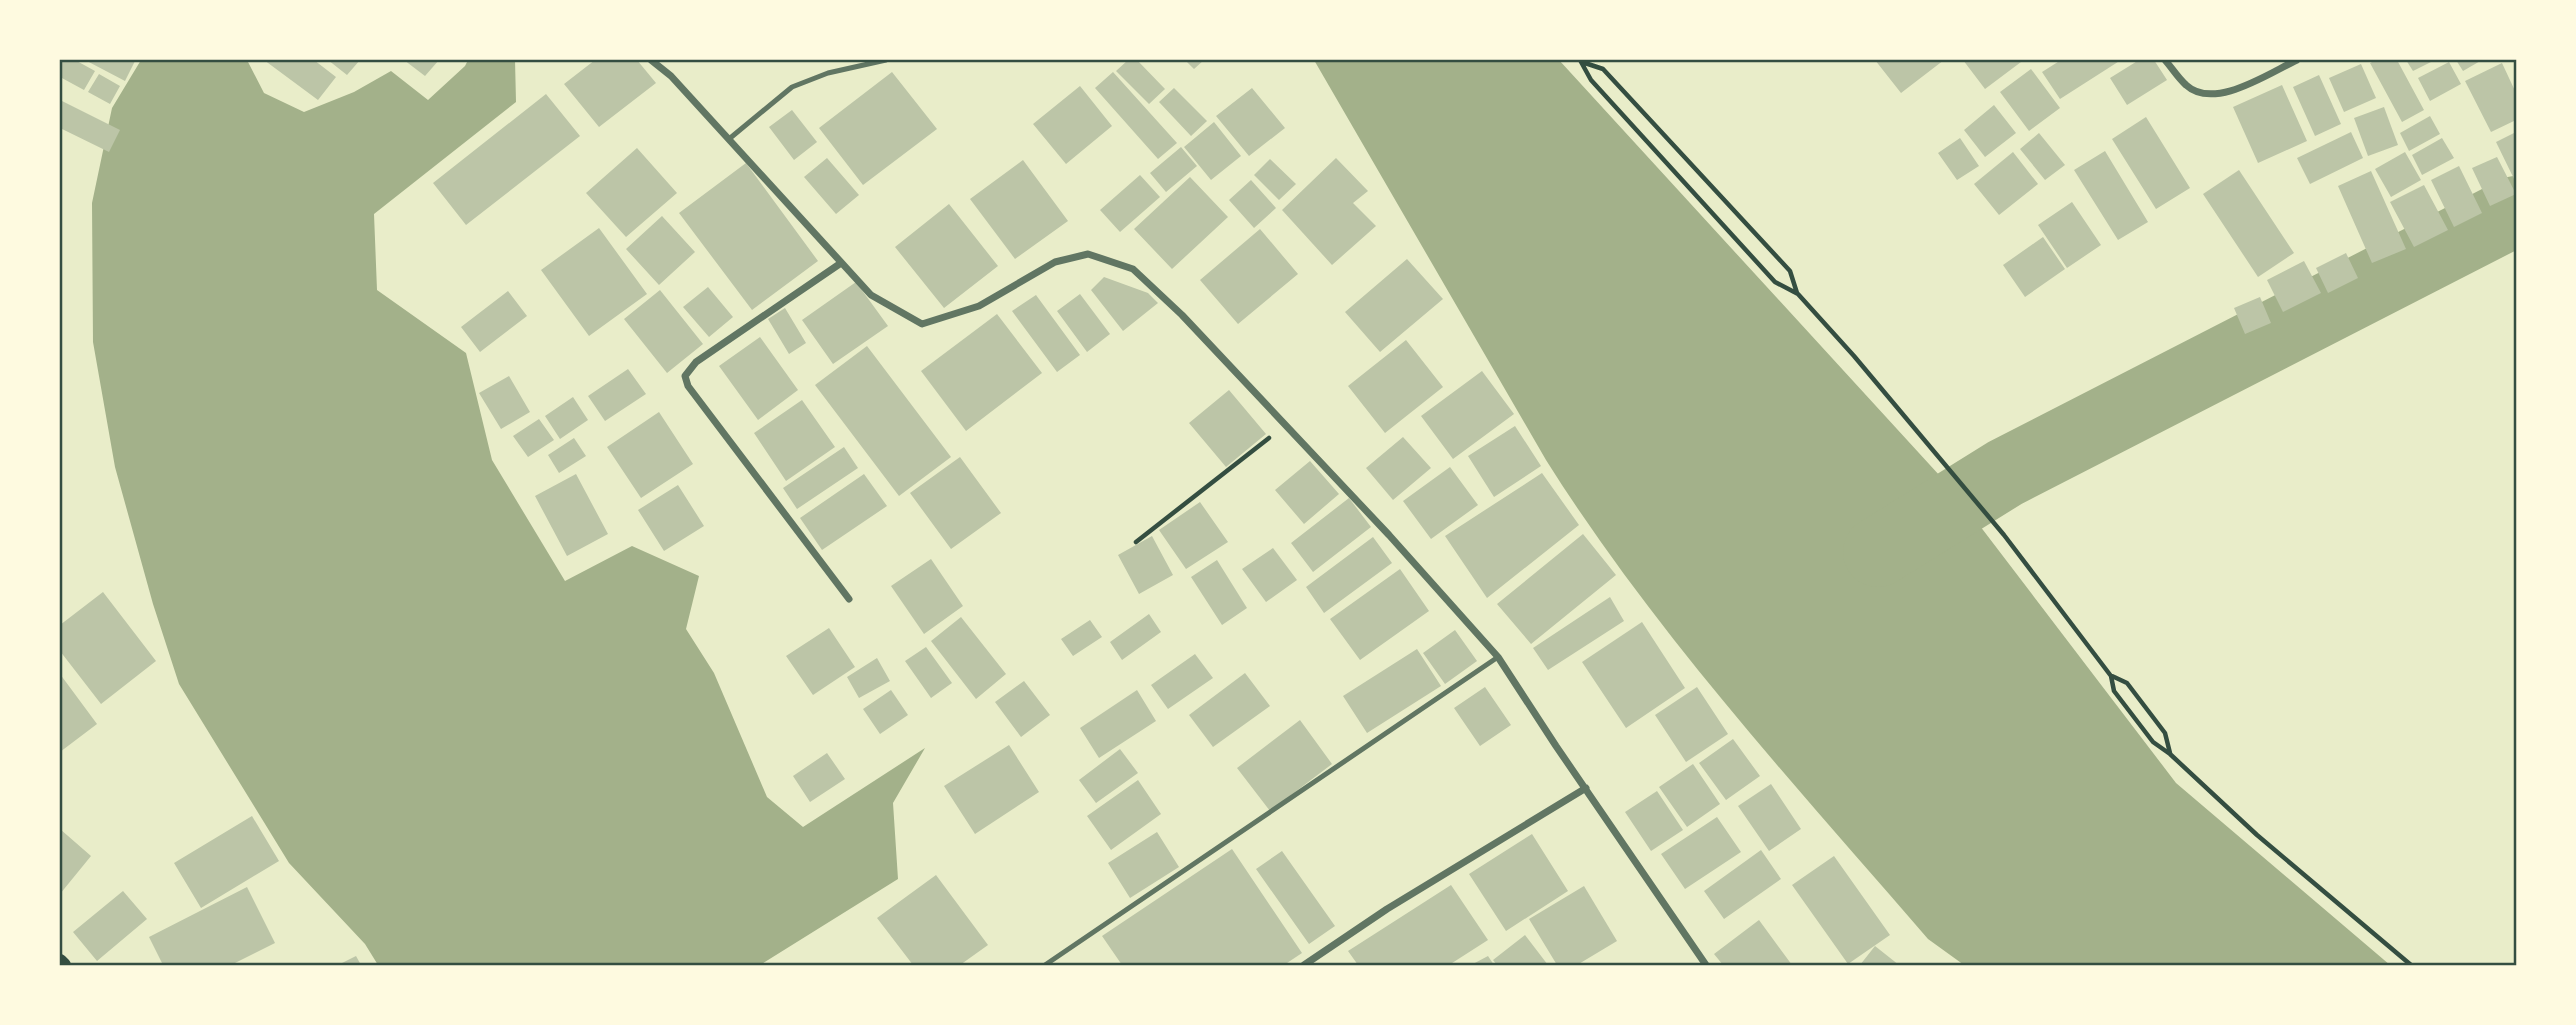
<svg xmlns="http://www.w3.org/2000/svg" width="2576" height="1025" viewBox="0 0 2576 1025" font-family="Cabin,sans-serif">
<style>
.water{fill:#a3b18a}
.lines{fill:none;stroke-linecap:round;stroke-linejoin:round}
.river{stroke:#a3b18a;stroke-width:70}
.building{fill:#bcc5a7}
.path{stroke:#344e41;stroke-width:4.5}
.service{stroke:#617663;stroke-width:5}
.minor{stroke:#617663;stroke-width:7}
.secondary{stroke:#344e41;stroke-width:14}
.neatline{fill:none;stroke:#344e41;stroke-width:2.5}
</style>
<rect width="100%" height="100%" fill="#e9edc9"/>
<!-- water -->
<path class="water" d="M141,60H247L264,93L304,112L354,92L391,71L428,100L465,66L468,60H515L516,102L374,214L377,290L466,353L492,460L565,581L632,546L699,576L686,629L714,673L767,797L803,827L925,748L893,803L898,879L760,965H378L365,944L289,863L179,684L153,604L115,467L93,342L92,203L112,108Z
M1314,60H1559L1951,488L2176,783L2390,965H1964L1928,939C1795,785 1655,633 1546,460Z"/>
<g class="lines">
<!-- river -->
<path class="river" d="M1878,552L2005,473L2516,211"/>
</g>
<!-- building -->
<path class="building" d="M60,60H75L95,71L84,90L60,77Z
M85,60H132L135,61L125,81Z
M264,60H314L336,77L318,100Z
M328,60H360L347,75Z
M404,60H439L425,76Z
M595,60H637L656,83L599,127L564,84Z
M1128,60H1137L1165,89L1149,104L1116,71Z
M1185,60H1204L1194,69Z
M1875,60H1944L1901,93Z
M1963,60H2018L2021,62L1985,89Z
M2061,60H2121L2060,99L2042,72Z
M2139,60H2154L2167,80L2127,105L2110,78Z
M2376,60H2397L2424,110L2402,122L2370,63Z
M2406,60H2435L2413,71Z
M2456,60H2482L2463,71Z
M2449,62L2461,84L2430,101L2418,78Z
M2502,63L2516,93V120L2491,132L2465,81Z
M2361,64L2376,98L2344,112L2329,78Z
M2031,69L2060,108L2029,131L2000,92Z
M892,72L937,129L863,185L819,128Z
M1113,72L1177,143L1158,159L1095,88Z
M99,74L120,86L110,104L88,92Z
M2319,75L2341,124L2315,136L2293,87Z
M2282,85L2307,141L2258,163L2233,107Z
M1080,86L1112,126L1066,164L1033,124Z
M1174,88L1207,121L1191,136L1159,102Z
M1252,88L1285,128L1249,156L1216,116Z
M546,94L580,136L466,225L433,183Z
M60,100L120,130L109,152L60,128Z
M1994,105L2016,133L1985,157L1964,130Z
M2384,107L2398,145L2368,156L2354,118Z
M792,110L817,142L794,160L769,127Z
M2430,116L2440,134L2409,151L2400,133Z
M2146,117L2190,188L2156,209L2112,139Z
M1214,122L1241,156L1211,180L1184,147Z
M2351,132L2363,158L2310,184L2297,158Z
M2516,132V183L2496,142Z
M2039,133L2065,165L2045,180L2020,149Z
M1960,138L1979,166L1957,180L1938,153Z
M2442,138L2454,158L2422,175L2412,155Z
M1181,147L1197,166L1166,192L1150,173Z
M637,148L677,193L626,237L586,193Z
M2105,151L2148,222L2118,240L2074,170Z
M2013,152L2038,184L1999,215L1974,184Z
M2405,152L2421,180L2391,197L2375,169Z
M2497,157L2516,194L2490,206L2472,168Z
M827,158L859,195L836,214L804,177Z
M1336,158L1368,191L1353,203L1376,226L1332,265L1282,210Z
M1270,159L1296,184L1279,200L1254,175Z
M1023,160L1068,221L1015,259L970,199Z
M746,163L818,261L752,310L679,213Z
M2459,166L2482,213L2454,227L2431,180Z
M2239,170L2294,253L2258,277L2203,194Z
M2371,171L2406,249L2372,263L2338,186Z
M1140,175L1160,197L1120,232L1100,210Z
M1190,177L1228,217L1172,269L1134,229Z
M1251,180L1276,208L1254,228L1229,200Z
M2424,185L2448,230L2414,247L2390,202Z
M2072,202L2101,245L2067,268L2038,225Z
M949,204L998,266L944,308L895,247Z
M662,216L695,252L659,285L626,249Z
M599,228L647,294L589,336L541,270Z
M1260,229L1298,274L1238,324L1200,280Z
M2043,237L2065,269L2025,297L2003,265Z
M2346,253L2358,278L2328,293L2316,268Z
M1407,259L1443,299L1380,352L1345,312Z
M2304,261L2321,293L2283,312L2267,280Z
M1104,277L1148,293L1158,303L1123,331L1091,290Z
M856,282L888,326L833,364L802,320Z
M708,287L733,317L709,337L683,307Z
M660,290L703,344L667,373L624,319Z
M508,291L527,316L480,352L461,327Z
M1080,294L1110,334L1087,352L1057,311Z
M1036,295L1080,355L1057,372L1012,311Z
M2260,297L2271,323L2245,334L2234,308Z
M785,308L806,343L789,354L768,319Z
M997,314L1042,373L966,431L921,371Z
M760,337L798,390L758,420L719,366Z
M1406,340L1443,387L1385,433L1348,386Z
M867,346L951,457L899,496L815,385Z
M628,369L646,394L605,421L588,396Z
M1482,371L1514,414L1453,459L1421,416Z
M509,376L530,412L501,429L479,393Z
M1229,390L1266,434L1226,467L1189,423Z
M573,397L588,420L560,439L545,416Z
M802,400L835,447L786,481L754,433Z
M659,412L693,464L641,498L607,447Z
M539,419L554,440L528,457L513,436Z
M1515,426L1541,466L1494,497L1468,456Z
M1403,437L1431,468L1393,500L1366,468Z
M574,438L586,456L559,473L548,455Z
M844,447L858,468L797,509L783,488Z
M960,457L1001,513L951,549L910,493Z
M1310,461L1339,494L1304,524L1275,490Z
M1450,467L1478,505L1431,539L1403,501Z
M1542,473L1579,525L1487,598L1445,536Z
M576,474L608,534L567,556L535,496Z
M864,474L887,506L822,550L800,518Z
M678,485L704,526L664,551L638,510Z
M1349,498L1371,527L1313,572L1291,543Z
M1200,502L1228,542L1186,569L1159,530Z
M1583,534L1616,575L1531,644L1497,604Z
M1152,536L1173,575L1139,594L1118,555Z
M1373,537L1392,563L1324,613L1306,587Z
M1273,548L1297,580L1266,602L1242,569Z
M931,559L963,606L924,634L891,586Z
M1217,560L1247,608L1222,625L1191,577Z
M1400,569L1429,611L1360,660L1330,619Z
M103,592L156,661L101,704L60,651V625Z
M1610,597L1624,621L1548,670L1533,648Z
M1149,614L1161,632L1122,660L1110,642Z
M961,617L1006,674L976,699L931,641Z
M1090,620L1102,637L1073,656L1061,639Z
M1642,622L1685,688L1626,728L1582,662Z
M829,628L855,667L813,695L786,656Z
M1455,630L1477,661L1445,684L1423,653Z
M926,647L952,683L931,698L905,661Z
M1417,649L1441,686L1367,733L1343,696Z
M1195,654L1213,678L1168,709L1151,685Z
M877,658L890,681L859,698L847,677Z
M1245,673L1270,706L1213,747L1189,715Z
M60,674L97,724L60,752Z
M1024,681L1050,715L1021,737L995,702Z
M1485,687L1511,725L1480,746L1454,708Z
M1697,687L1728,734L1686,762L1655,715Z
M891,690L908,715L880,734L863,709Z
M1137,690L1156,721L1099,758L1080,728Z
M1300,720L1332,764L1270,811L1237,768Z
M1733,739L1760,776L1726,800L1699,763Z
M1009,745L1039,792L975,834L944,786Z
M1120,749L1138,773L1096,803L1079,780Z
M827,753L845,779L810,802L793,776Z
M1693,764L1720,804L1687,827L1659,787Z
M1138,780L1161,814L1111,850L1087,816Z
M1771,784L1801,829L1769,851L1738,806Z
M1657,791L1683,830L1651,851L1625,812Z
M252,816L279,861L201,908L174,863Z
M1717,817L1741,852L1685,889L1661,854Z
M60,829L91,856L60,894Z
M1157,832L1179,867L1130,898L1108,863Z
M1532,834L1568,891L1506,931L1469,874Z
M1232,849L1302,953L1284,965H1122L1102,936Z
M1761,850L1781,879L1724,919L1704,891Z
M1282,851L1335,926L1309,944L1256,869Z
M1834,856L1890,935L1848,964L1792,885Z
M936,875L988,945L960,965H913L877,918Z
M1451,885L1488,940L1449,965H1358L1348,951Z
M1584,886L1617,941L1577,965H1557L1529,919Z
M247,887L275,943L231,965H163L149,937Z
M123,891L147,919L97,961L73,932Z
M1759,920L1792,965H1723L1714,954Z
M1525,935L1548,965H1497L1493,960Z
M1875,946L1899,965H1860Z
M356,956L361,965H338Z
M1488,956L1494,965H1471Z"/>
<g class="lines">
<!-- path -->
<path class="path" d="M1580,60L1591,80L1775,282L1798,294L1854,356L2004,535L2111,676L2114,691L2153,742L2170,754L2257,835L2411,965
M1582,62L1603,69L1790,271L1797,293
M1136,542L1269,438
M2112,676L2127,683L2165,733L2170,753"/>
<!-- service -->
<path class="service" d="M729,139L792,87L828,73L886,60
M1045,965L1498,657"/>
<!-- minor -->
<path class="minor" d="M651,60L671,76L871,295L922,324L979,306L1055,262L1088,254L1133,269L1182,315L1389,535L1498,657L1556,746L1706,965
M2165,60C2172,68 2178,78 2186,85C2214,111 2269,73 2297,60
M841,263L696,362L685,376L688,386L849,599
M1304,965L1387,909L1586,788"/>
<!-- secondary -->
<path class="secondary" d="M60,961L64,965"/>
</g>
<!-- border -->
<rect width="2576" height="1025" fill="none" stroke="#fefae0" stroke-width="122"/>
<rect x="61" y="61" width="2454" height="903" class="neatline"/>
</svg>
